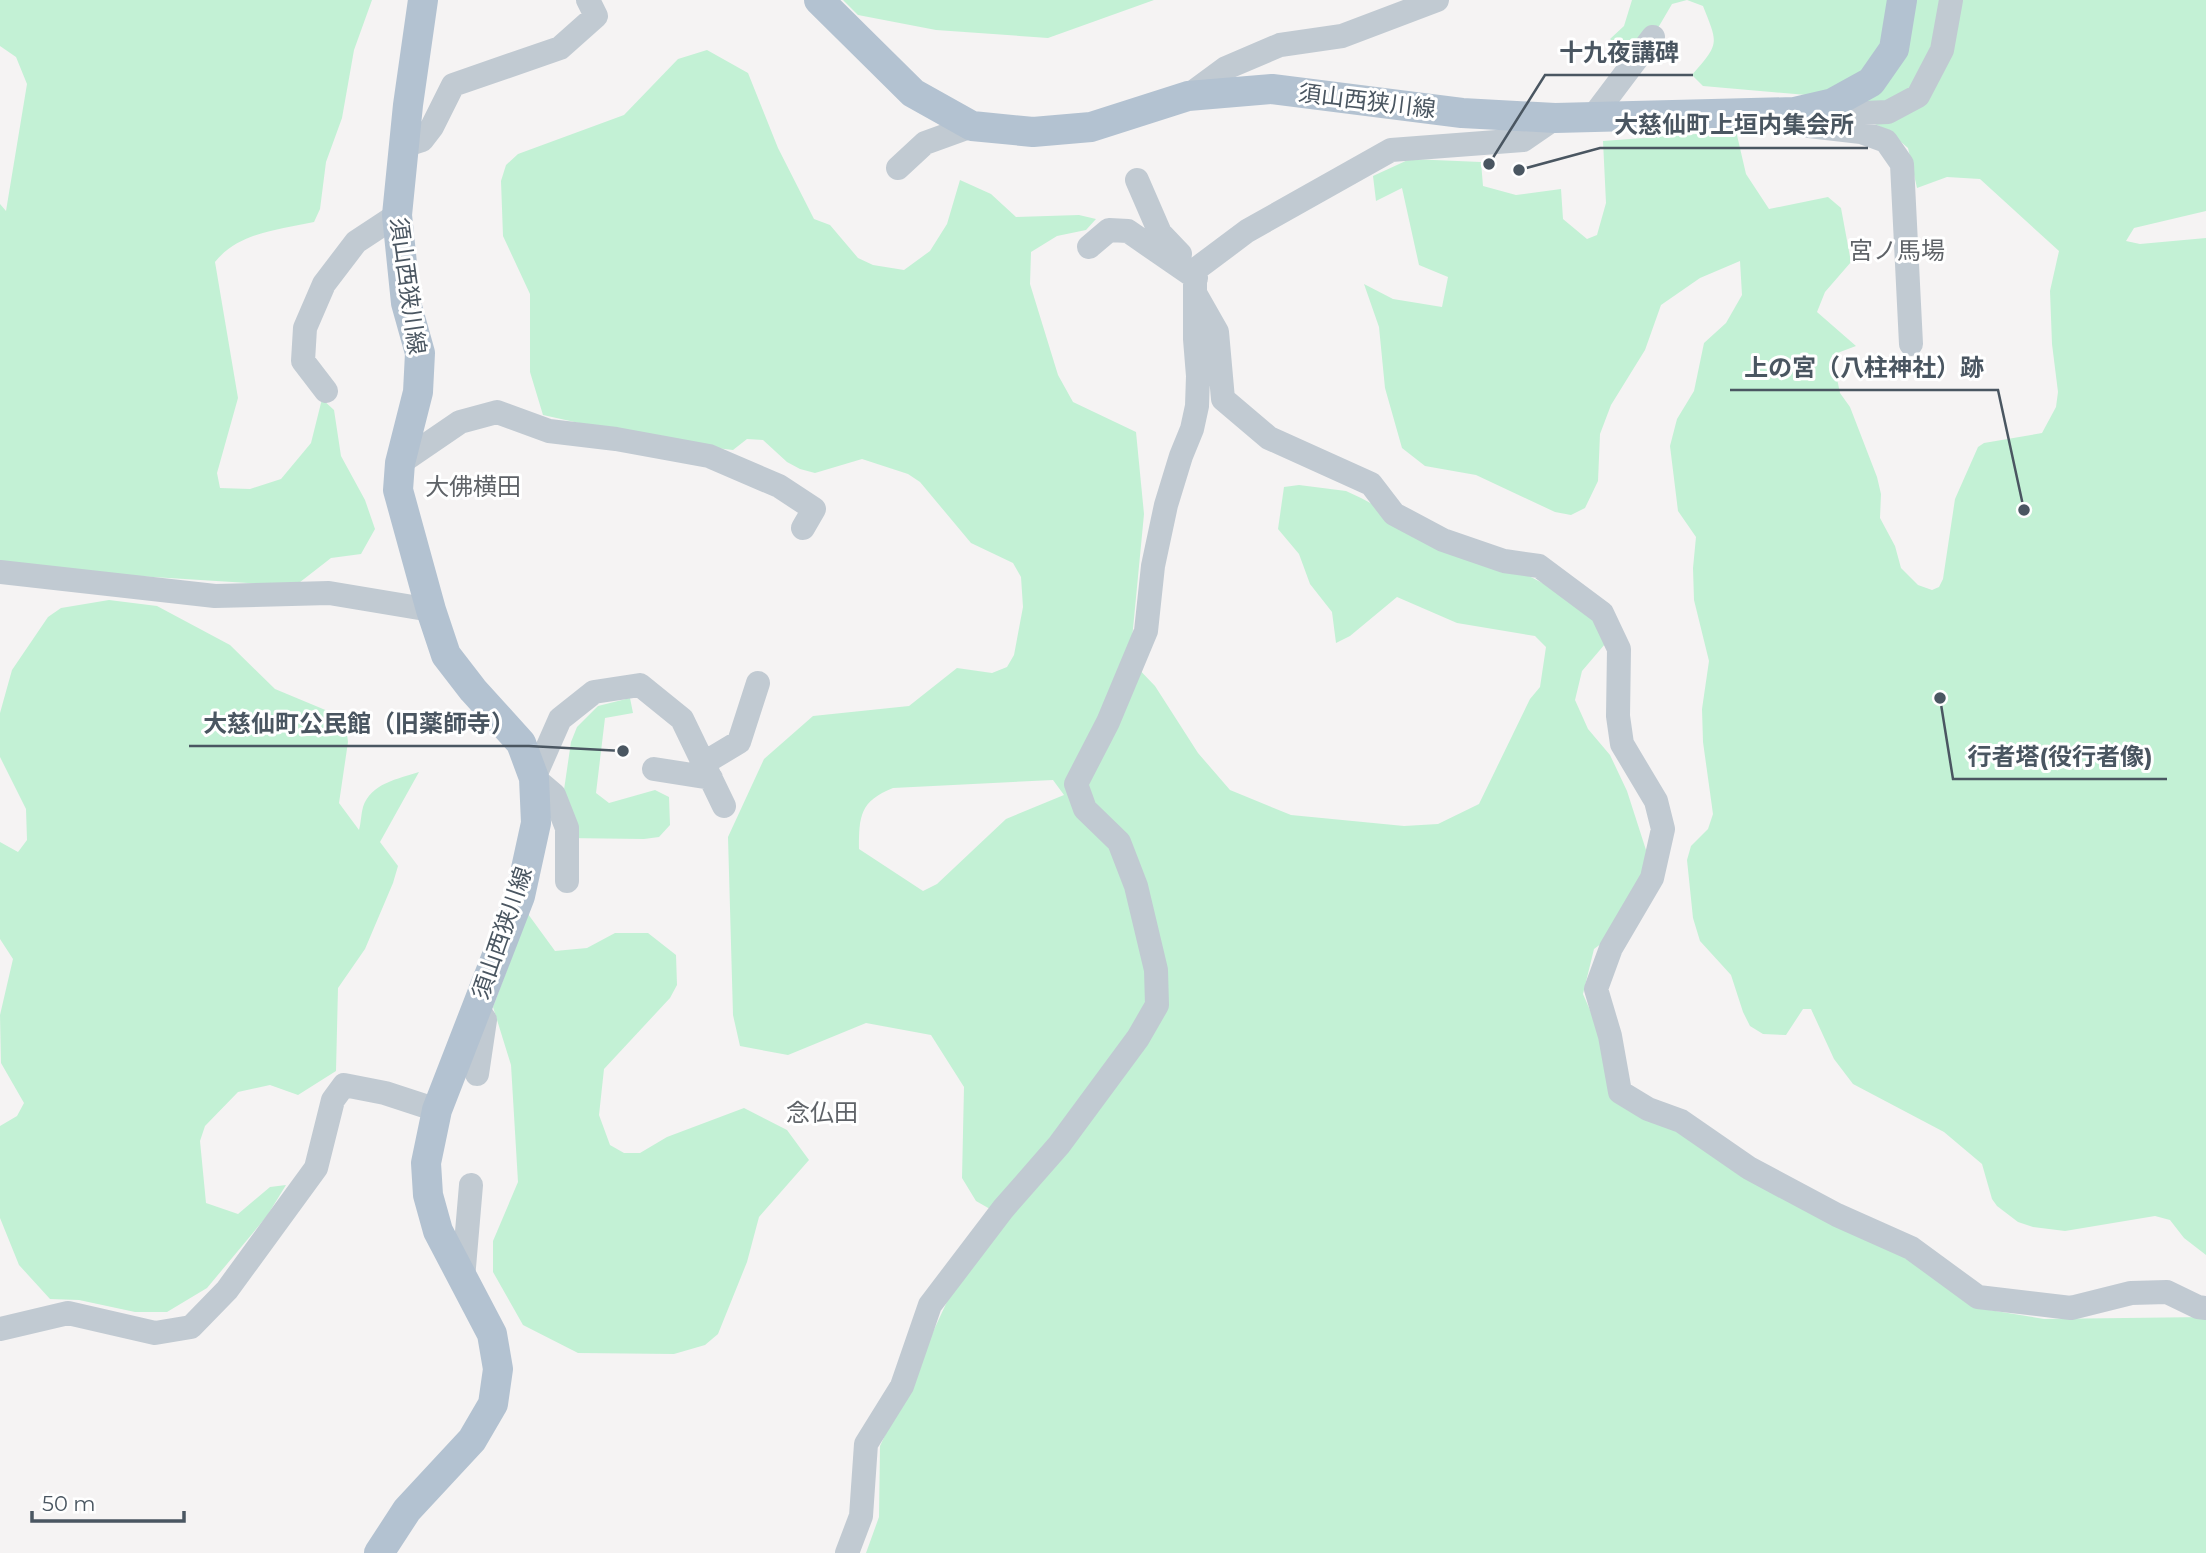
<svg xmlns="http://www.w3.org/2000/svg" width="2206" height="1553" viewBox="0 0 2206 1553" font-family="Montserrat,'Noto Sans JP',sans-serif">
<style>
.green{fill:#c3f1d5;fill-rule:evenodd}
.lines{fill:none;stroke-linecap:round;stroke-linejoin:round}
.minor{stroke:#c1cad2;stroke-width:24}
.major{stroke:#b3c2d1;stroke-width:30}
.labels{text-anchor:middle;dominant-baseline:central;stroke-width:6;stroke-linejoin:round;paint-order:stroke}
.street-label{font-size:23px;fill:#4a5661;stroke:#fff}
.neighbourhood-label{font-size:24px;fill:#5f6368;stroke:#fff}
.leader{fill:none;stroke:#4a5661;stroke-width:2.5}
.callout-dot{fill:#4a5661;stroke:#fff;stroke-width:2.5}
.callout-label{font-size:24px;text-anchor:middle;font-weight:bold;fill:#4a5661;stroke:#fff;stroke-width:6;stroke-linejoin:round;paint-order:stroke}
</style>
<rect width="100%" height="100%" fill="#f5f3f3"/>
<!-- green -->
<path class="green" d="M0,0H372L354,50L342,118L326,162L320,209L314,222C278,230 239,232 215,262L238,398L217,473L220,488L250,489L281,479L311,443L322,399L334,410L341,456L365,500L375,529L361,554L331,558L295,586L26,569L0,560V204L6,211L27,84L16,57L0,46Z
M843,0H1154L1048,38L936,30L858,15Z
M1632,0H2206V211L2134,228L2126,241L2140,244L2206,238V1255L2184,1238L2170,1220L2155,1216L2065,1231L2033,1227L2018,1222L1997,1206L1992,1199L1982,1164L1944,1132L1853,1084L1834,1059L1811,1009H1803L1786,1035L1763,1034L1750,1026L1743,1012L1731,975L1700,941L1693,918L1687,860L1691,846L1708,829L1713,814L1703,742L1702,709L1709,661L1694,600L1693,568L1696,537L1678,511L1670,446L1677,419L1694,391L1704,343L1726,323L1742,295L1740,261L1700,278L1661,305L1645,350L1611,405L1600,434L1598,481L1585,508L1571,515L1555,512L1476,475L1425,466L1402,448L1385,388L1379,327L1364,284L1393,299L1442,307L1448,277L1419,265L1402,188L1376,201L1373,176L1410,159L1481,162L1483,186L1516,195L1561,189L1563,219L1587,239L1597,235L1606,203L1603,141L1736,131L1746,174L1769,209L1828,197L1841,208L1851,262L1825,292L1817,312L1856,346L1832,355L1840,393L1850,407L1877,477L1881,494L1880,518L1895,546L1901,568L1918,585L1932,590L1939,587L1943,579L1955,499L1978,447L1984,443L2042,433L2056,407L2058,392L2052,344L2050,291L2059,251L1980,179L1947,177L1917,188L1908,148L1887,130L1818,96L1703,86L1692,75C1720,43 1718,44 1703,6L1687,0L1672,4L1638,62L1610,39L1624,26Z
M707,50L748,73L778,148L814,219L830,225L858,258L873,265L904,270L930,251L947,224L960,180L991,194L1016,217L1079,215L1096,219L1086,230L1057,236L1031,252L1030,284L1058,375L1073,402L1136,432L1144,514L1130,660L1155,686L1198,753L1230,790L1291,815L1404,826L1438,824L1479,804L1530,699L1540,687L1546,647L1535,636L1457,623L1397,597L1350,636L1336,643L1332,612L1310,584L1299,554L1278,529L1284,487L1299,485L1346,491L1361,498L1376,506L1515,569L1595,610L1611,637L1582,671L1575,700L1588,729L1610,755L1627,791L1646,850L1645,866L1625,926L1594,949L1583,994L1634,1112L1719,1146L1904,1250L1977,1308L2044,1319L2206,1317V1553H866L879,1517L880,1446L990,1209L976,1201L962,1178L964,1087L931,1035L866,1023L788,1055L740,1046L733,1015L728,837L764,759L813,716L909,706L957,668L992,673L1007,667L1014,655L1023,607L1021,577L1013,563L971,543L920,482L908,474L862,459L815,473L800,469L787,462L763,440L747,439L733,450L665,442L543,415L530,372V294L503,236L501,181L506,165L518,154L624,115L678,59ZM1053,780L1064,795L1006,819L937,884L923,891L859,849C859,816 860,801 893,788Z
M109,600L157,606L230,645L275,689L335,714L346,726L348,742L339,803L359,830C361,823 361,814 363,807C371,783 398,779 419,772L380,842L398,866L393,883L365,949L338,988L336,1071L298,1095L270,1085L238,1092L205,1126L200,1141L206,1203L238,1214L270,1187L286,1185L267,1216L207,1288L167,1312H135L79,1300L50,1299L19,1265L0,1218V1126L17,1116L24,1103L1,1063L0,1015L13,959L0,939V842L18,852L27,840L26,809L0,757V713L12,670L48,617L61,608Z
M630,698L633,713L605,718L596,793L609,803L655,790L669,797L670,825L659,837L644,839L565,838L559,824L571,742L577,727L598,706Z
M528,914L555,951L587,948L615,933H648L676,955L677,985L670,998L604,1069L599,1115L610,1145L624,1153H640L667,1137L744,1108L787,1130L809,1160L759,1217L747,1262L718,1334L705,1345L674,1354L578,1353L523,1325L493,1272V1241L518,1182L511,1065L493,1007Z"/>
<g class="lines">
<!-- minor -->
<path class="minor" d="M1188,96L1226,68L1280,45L1342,36L1437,0
M1833,103L1864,113L1888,112L1918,96L1942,50L1951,0
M1794,112L1809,126L1861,132L1886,141L1902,164L1911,344
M1592,118L1653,37
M403,146L422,140L432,127L453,85L560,48L596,16L588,0
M898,168L925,143L972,126
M1137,180L1160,233L1180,254
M1089,247L1109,230L1128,231L1196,278
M1196,295L1217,332L1223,399L1269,438L1371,484L1394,514L1443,540L1504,561L1539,566L1602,613L1619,649L1618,716L1622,744L1656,801L1663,829L1652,878L1611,948L1596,989L1610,1036L1620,1092L1648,1109L1681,1121L1749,1168L1837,1215L1911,1248L1978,1297L2071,1308L2131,1293L2167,1292L2198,1307L2206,1308
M326,391L303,361L305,328L324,284L356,242L397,215
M400,463L460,422L497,412L549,431L616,439L709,456L779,486L814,509L803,528
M0,572L215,596L329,593L431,610
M704,763L739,742L758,683
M654,769L711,778
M567,881V828L554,795L534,778L560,719L594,692L640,685L682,719L724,806
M477,1008L485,1020L477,1074
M463,1279L471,1185
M0,1329L68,1313L155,1333L191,1327L227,1290L316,1168L333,1100L344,1085L385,1093L437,1110
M847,1553L861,1516L866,1444L902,1386L930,1305L1003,1209L1059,1145L1138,1038L1157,1005L1156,970L1136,886L1119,842L1085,809L1076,784L1108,722L1146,631L1153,566L1166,505L1181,456L1192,429L1197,406L1198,376L1195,339V270L1247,231L1391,150L1523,140L1555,118"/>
<!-- major -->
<path class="major" d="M819,0L913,93L972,126L1033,132L1091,127L1188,96L1272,89L1462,113L1555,118L1794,112L1833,103L1871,82L1894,49L1902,0
M379,1553L407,1510L472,1440L493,1404L498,1369L492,1334L438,1231L428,1195L426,1163L437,1110L520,896L536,823L534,778L521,743L473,690L446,655L431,610L398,490L400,463L418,392L420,353L406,303L397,215L408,105L423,0"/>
</g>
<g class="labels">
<!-- street labels -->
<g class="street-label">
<text transform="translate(1367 101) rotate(7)">須山西狭川線</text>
<text transform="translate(408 286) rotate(82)">須山西狭川線</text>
<text transform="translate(502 933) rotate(-71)">須山西狭川線</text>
</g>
<!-- neighbourhood labels -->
<g class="neighbourhood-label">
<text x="1897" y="250">宮ノ馬場</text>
<text x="473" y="486">大佛横田</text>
<text x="822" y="1112">念仏田</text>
</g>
</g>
<!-- callouts -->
<path class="leader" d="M1489 164L1545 75H1693M1519 170L1600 148H1868M2024 510L1998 390H1730M623 751L529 746H189M1940 698L1953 779H2167"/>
<g class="callout-dot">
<circle cx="1489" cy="164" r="7"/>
<circle cx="1519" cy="170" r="7"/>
<circle cx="2024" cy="510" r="7"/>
<circle cx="623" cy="751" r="7"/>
<circle cx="1940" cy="698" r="7"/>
</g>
<g class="callout-label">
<text x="1619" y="61">十九夜講碑</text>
<text x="1734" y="133">大慈仙町上垣内集会所</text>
<text x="1864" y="376">上の宮（八柱神社）跡</text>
<text x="359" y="732">大慈仙町公民館（旧薬師寺）</text>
<text x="2060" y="765">行者塔(役行者像)</text>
</g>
<!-- scale -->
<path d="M32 1511v10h152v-10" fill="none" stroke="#4a5661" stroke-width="3.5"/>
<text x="42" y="1511" font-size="21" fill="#4a5661" stroke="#ffffff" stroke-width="5" paint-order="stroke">50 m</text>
</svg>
